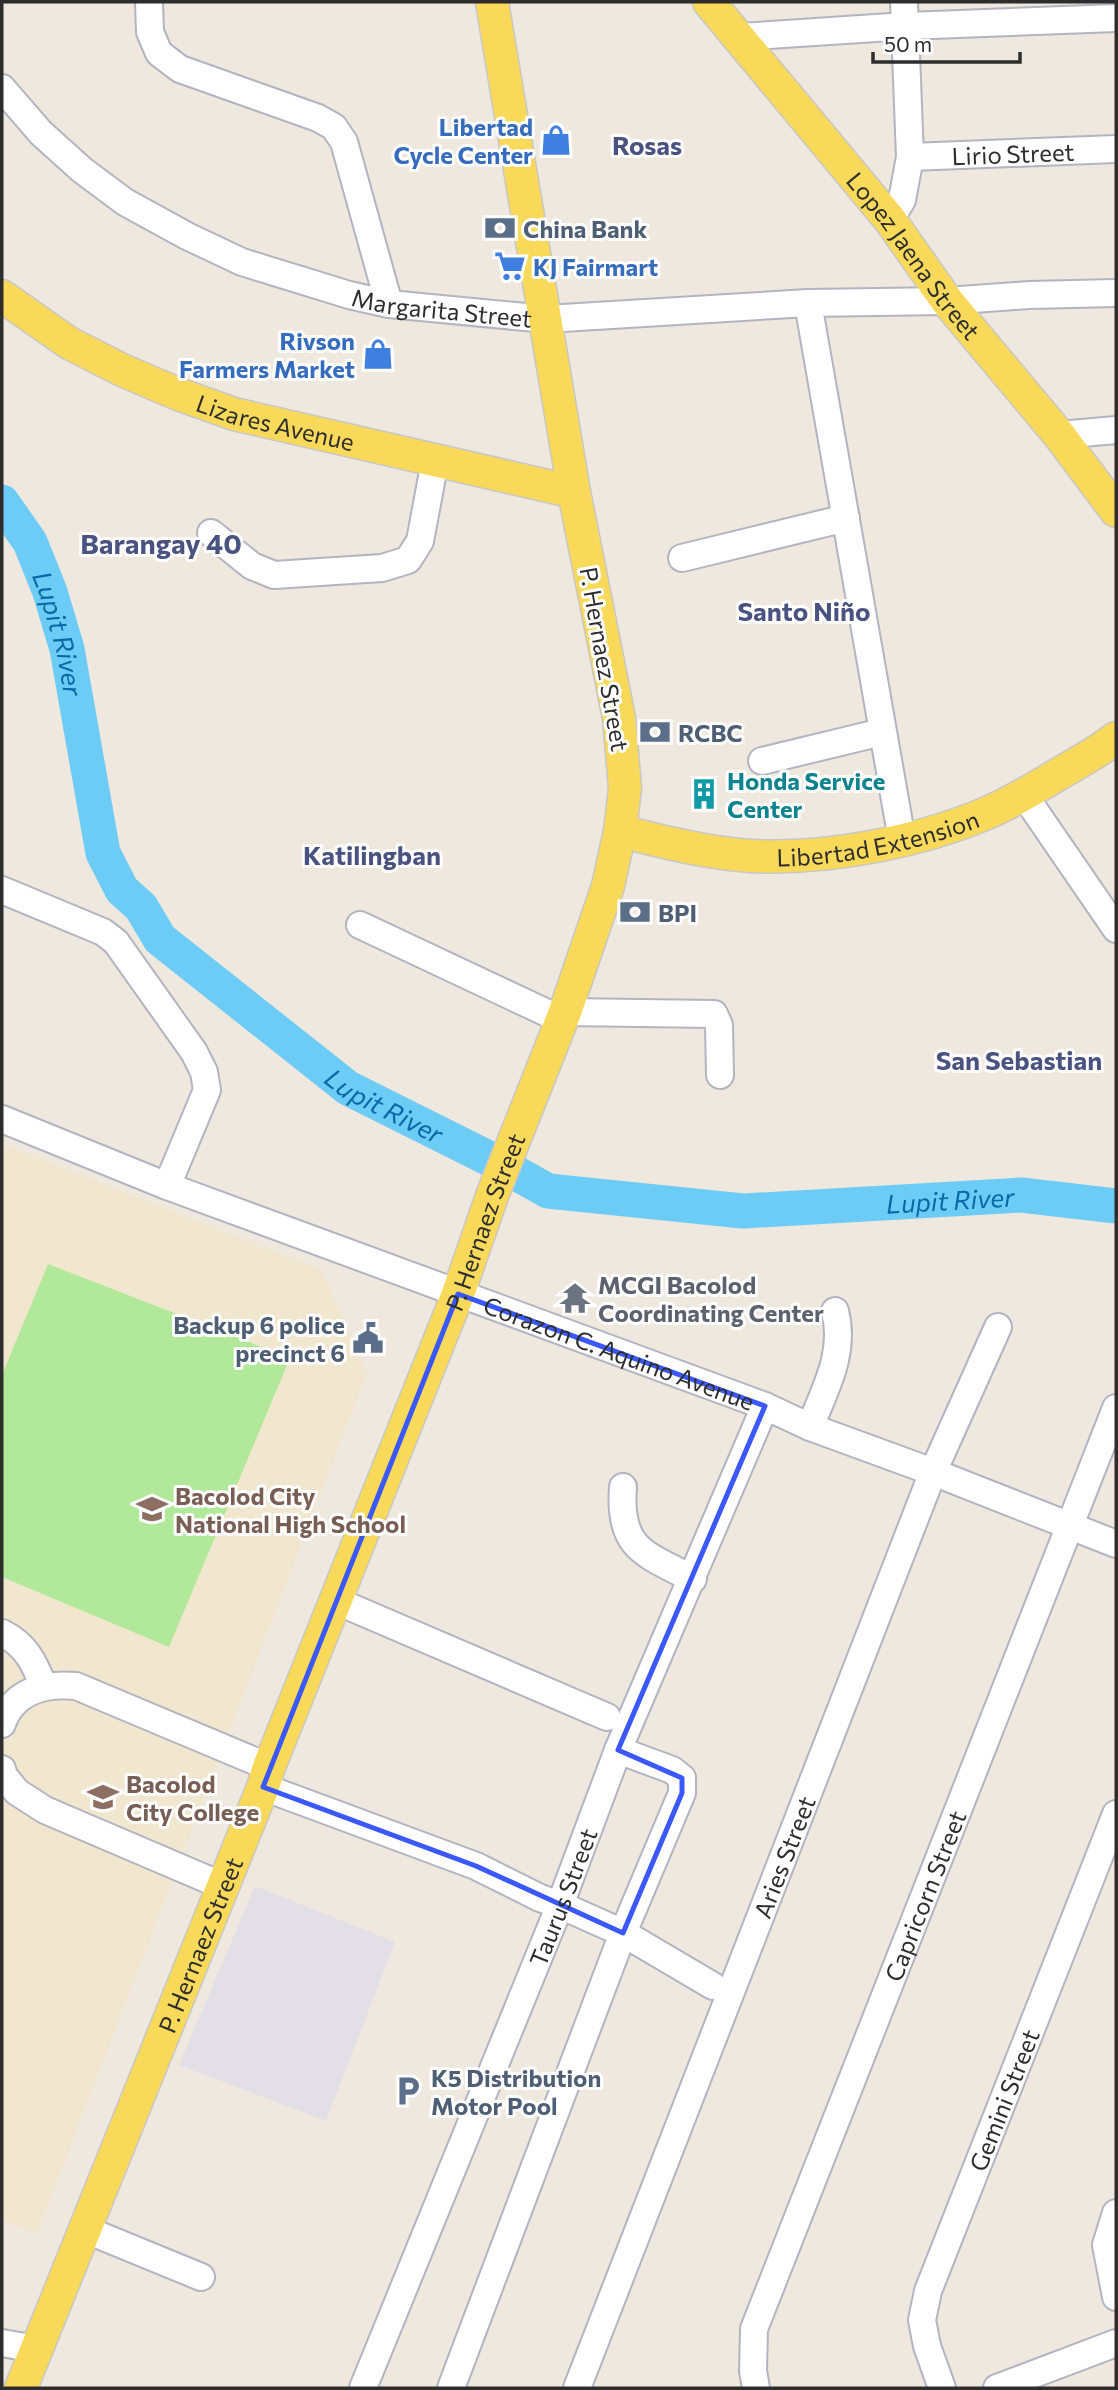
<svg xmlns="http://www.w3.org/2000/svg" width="1118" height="2390" viewBox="0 0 1118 2390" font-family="Commissioner,sans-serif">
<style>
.industrial{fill:#e2dfe7}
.education{fill:#f1e7ce}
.green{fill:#b1e899}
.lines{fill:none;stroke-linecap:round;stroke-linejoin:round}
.river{stroke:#6dccf5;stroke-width:35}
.minor-casing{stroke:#b3b4c1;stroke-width:30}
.major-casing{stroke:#c8c8c8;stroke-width:35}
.minor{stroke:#fff;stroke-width:26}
.major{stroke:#f8d95a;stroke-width:32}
.marked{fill:none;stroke:#3b58ff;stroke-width:5;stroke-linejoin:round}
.labels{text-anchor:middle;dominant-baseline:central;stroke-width:6;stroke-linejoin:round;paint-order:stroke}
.shop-label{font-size:24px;font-weight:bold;fill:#366cbe;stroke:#fff;text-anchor:end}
.street-label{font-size:24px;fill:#2d2d2d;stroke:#fff}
.service-label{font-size:24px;font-weight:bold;fill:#4e5e75;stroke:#fff;text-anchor:start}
.culture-label{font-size:24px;font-weight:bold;fill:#0d838f;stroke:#fff;text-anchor:start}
.worship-label{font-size:24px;font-weight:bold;fill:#5b616d;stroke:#fff;text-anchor:start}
.education-label{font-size:24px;font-weight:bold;fill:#785e54;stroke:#fff;text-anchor:start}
.neighbourhood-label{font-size:26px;font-weight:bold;fill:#4a5281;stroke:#fff}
.water-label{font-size:26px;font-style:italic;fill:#066aa7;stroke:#fff}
.quarter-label{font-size:28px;font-weight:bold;fill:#4a5281;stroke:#fff}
</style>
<rect width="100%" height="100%" fill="#efe8df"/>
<!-- industrial -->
<path class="industrial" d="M255,1886L395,1942L326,2121L179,2065Z"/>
<!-- education -->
<path class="education" d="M2,1144L322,1270L367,1373L37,2234L2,2220Z"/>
<!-- green -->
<path class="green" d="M48,1264L290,1358L169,1647L2,1577V1375Z"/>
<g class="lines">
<!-- river -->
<path class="river" id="s1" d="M2,502L30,542L50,592L67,649L103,853L122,890L141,907L160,939L348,1088L500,1164L548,1191L743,1211L1021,1195L1116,1206"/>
<defs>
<g id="minor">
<path d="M149,2L150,32L159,53L180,69L318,118L334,127L344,142L389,304"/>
<path d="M740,37L906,26L1116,18"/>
<path id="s2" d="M2,88L41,133L82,170L125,202L187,236L242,262L349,295L389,304L546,319L808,303L947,301L1029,295L1116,293"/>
<path id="s3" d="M910,157L1116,149"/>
<path d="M890,220L902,200L910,157L904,2"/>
<path d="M808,303L902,840"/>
<path d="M1059,435L1116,430"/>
<path d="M211,533L252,566L274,575L382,568L408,560L420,541L435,461"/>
<path d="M682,558L846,518"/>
<path d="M762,761L882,732"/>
<path d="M1024,795L1116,929"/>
<path d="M2,890L103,932L116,942L194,1052L204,1072L207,1090L167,1186"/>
<path d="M360,925L562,1020"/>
<path d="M565,1012L714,1014L719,1025L720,1075"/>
<path id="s4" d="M2,1119L167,1186L765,1406L810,1427L933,1472L1116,1544"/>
<path d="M810,1427C825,1389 846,1353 835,1311"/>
<path d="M623,1487C618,1549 645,1554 693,1579"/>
<path d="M334,1600L607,1717"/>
<path d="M2,1633C26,1645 34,1662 44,1687"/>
<path d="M2,1724C13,1691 45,1683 76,1686L269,1767"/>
<path d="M2,1769L4,1776L17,1792L45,1810L223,1886"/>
<path d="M263,1787L476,1866L540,1898L560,1905L623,1933L713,1986"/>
<path d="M1116,2213L1106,2245L1116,2297"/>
<path d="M84,2229L201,2277"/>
<path d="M2,2343L36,2349"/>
<path id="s5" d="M363,2388L560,1905L618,1750L765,1406"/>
<path d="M451,2388L623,1933L682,1793V1778L672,1770L618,1750"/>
<path id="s6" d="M577,2388L933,1472L998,1327"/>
<path id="s7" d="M756,2388L753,2371L754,2329L1116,1408"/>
<path id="s8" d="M942,2388L927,2346L922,2320L928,2291L1116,1814"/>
<path d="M997,2388L1116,2343"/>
</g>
<g id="major">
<path id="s9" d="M709,2L890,220L947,301L1059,435L1116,511"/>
<path id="s10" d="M2,296L69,343L122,370L178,394L234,414L574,492"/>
<path id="s11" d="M620,831C663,842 707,853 751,856C825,860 919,842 987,813C1013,802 1037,787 1062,772C1080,762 1099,751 1116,738"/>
<path id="s12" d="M21,2388L263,1787L269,1767L458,1294L492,1196L565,1012L608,886L620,831L625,788L619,718L574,492L492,2"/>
</g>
</defs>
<!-- minor casing -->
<use href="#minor" class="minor-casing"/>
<!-- major casing -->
<use href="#major" class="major-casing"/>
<!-- minor -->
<use href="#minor" class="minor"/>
<!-- major -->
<use href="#major" class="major"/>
</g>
<!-- marked area -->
<path class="marked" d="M458,1294L765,1406L618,1750L682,1778V1793L623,1933L476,1866L263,1787Z"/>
<!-- icons -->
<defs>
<symbol id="shop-bare" viewBox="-9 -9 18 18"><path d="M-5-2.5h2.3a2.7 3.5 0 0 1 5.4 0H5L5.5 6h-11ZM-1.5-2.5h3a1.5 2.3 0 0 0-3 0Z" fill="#3f7fe0" stroke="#fff" stroke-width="2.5" paint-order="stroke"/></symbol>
<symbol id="bank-bare" viewBox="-9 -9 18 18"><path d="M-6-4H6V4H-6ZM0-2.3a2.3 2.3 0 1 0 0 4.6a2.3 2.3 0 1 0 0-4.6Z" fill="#5c6f8a" stroke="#fff" stroke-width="2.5" paint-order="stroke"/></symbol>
<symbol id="supermarket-bare" viewBox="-9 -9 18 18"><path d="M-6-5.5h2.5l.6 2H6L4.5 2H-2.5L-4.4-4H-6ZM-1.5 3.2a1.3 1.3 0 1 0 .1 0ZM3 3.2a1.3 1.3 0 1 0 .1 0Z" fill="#3f7fe0" stroke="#fff" stroke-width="2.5" paint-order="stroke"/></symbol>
<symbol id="building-bare" viewBox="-9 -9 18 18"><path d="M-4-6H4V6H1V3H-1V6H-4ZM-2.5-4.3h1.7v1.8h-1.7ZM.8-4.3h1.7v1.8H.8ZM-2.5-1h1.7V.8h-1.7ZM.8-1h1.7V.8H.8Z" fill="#0f9aa8" stroke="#fff" stroke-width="2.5" paint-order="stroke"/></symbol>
<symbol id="temple-bare" viewBox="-9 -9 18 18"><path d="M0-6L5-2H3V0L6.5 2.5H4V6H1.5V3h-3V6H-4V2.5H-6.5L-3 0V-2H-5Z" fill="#6b7280" stroke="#fff" stroke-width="2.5" paint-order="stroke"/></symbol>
<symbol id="civic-bare" viewBox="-9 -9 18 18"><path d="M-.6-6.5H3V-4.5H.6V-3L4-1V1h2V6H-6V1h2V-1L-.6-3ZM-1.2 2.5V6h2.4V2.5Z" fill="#5c6f8a" stroke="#fff" stroke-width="2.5" paint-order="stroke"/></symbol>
<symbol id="school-bare" viewBox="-9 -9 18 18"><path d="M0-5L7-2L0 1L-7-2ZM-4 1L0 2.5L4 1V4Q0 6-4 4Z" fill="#8d6e63" stroke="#fff" stroke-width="2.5" paint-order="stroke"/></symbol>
<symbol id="university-bare" viewBox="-9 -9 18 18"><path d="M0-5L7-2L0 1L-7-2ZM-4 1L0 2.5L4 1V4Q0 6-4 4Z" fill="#8d6e63" stroke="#fff" stroke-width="2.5" paint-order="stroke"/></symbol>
<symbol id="parking-bare" viewBox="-9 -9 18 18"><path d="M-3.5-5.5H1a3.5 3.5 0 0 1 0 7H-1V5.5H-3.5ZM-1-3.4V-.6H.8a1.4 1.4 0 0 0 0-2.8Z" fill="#5c6f8a" stroke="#fff" stroke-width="2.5" paint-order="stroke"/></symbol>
</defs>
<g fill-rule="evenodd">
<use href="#shop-bare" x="534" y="118" width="44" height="44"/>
<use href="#bank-bare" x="478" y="206" width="44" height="44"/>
<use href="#supermarket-bare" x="488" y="244" width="44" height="44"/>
<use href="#shop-bare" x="356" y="332" width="44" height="44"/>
<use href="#bank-bare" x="633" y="710" width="44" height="44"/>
<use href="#building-bare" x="682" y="772" width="44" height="44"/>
<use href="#bank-bare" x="613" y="890" width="44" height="44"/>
<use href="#temple-bare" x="553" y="1276" width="44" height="44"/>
<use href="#civic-bare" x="346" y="1316" width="44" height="44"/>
<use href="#school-bare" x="130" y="1487" width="44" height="44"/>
<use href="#university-bare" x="81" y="1775" width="44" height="44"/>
<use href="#parking-bare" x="386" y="2069" width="44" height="44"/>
</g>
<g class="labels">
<!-- shop labels -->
<g class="shop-label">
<text x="533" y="126">Libertad<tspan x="533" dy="28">Cycle Center</tspan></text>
<text x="533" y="266" text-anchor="start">KJ Fairmart</text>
<text x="355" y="340">Rivson<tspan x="355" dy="28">Farmers Market</tspan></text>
</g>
<!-- street labels -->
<g class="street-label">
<text stroke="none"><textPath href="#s3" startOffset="103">Lirio Street</textPath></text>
<text stroke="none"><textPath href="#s9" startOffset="326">Lopez Jaena Street</textPath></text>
<text stroke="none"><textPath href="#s2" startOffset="506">Margarita Street</textPath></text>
<text stroke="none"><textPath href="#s10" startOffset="304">Lizares Avenue</textPath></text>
<text transform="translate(605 659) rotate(80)">P. Hernaez Street</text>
<text stroke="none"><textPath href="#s11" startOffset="262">Libertad Extension</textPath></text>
<text stroke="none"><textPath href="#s12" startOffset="1255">P. Hernaez Street</textPath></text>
<text stroke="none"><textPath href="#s4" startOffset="660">Corazon C. Aquino Avenue</textPath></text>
<text stroke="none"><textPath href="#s6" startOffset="570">Aries Street</textPath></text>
<text stroke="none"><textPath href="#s5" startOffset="530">Taurus Street</textPath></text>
<text stroke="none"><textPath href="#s7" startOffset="525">Capricorn Street</textPath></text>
<text stroke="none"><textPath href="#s12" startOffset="478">P. Hernaez Street</textPath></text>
<text stroke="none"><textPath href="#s8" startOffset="306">Gemini Street</textPath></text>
</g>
<!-- service labels -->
<g class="service-label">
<text x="523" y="228">China Bank</text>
<text x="678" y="732">RCBC</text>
<text x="658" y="912">BPI</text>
<text x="345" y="1324" text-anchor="end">Backup 6 police<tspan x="345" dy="28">precinct 6</tspan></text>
<text x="431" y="2077">K5 Distribution<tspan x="431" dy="28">Motor Pool</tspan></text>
</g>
<!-- culture labels -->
<g class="culture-label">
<text x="727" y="780">Honda Service<tspan x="727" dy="28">Center</tspan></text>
</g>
<!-- worship labels -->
<g class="worship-label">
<text x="598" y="1284">MCGI Bacolod<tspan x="598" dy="28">Coordinating Center</tspan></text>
</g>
<!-- education labels -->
<g class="education-label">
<text x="175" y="1495">Bacolod City<tspan x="175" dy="28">National High School</tspan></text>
<text x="126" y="1783">Bacolod<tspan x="126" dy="28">City College</tspan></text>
</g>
<!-- neighbourhood labels -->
<g class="neighbourhood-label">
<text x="647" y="144">Rosas</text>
<text x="804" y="610">Santo Niño</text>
<text x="372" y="854">Katilingban</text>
<text x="1019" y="1059">San Sebastian</text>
</g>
<!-- water labels -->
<g class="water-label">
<text stroke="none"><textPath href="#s1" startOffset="145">Lupit River</textPath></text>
<text stroke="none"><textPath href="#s1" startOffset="754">Lupit River</textPath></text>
<text stroke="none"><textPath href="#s1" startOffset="1342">Lupit River</textPath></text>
</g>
<!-- quarter labels -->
<g class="quarter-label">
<text x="161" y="543">Barangay 40</text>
</g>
</g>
<!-- border -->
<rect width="1118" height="2390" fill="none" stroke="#2d2d2d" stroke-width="7"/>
<!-- scale -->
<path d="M873 52v10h147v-10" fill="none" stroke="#2d2d2d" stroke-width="3.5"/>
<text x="884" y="52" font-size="21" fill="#2d2d2d" stroke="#ffffff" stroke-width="5" paint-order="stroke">50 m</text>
</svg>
